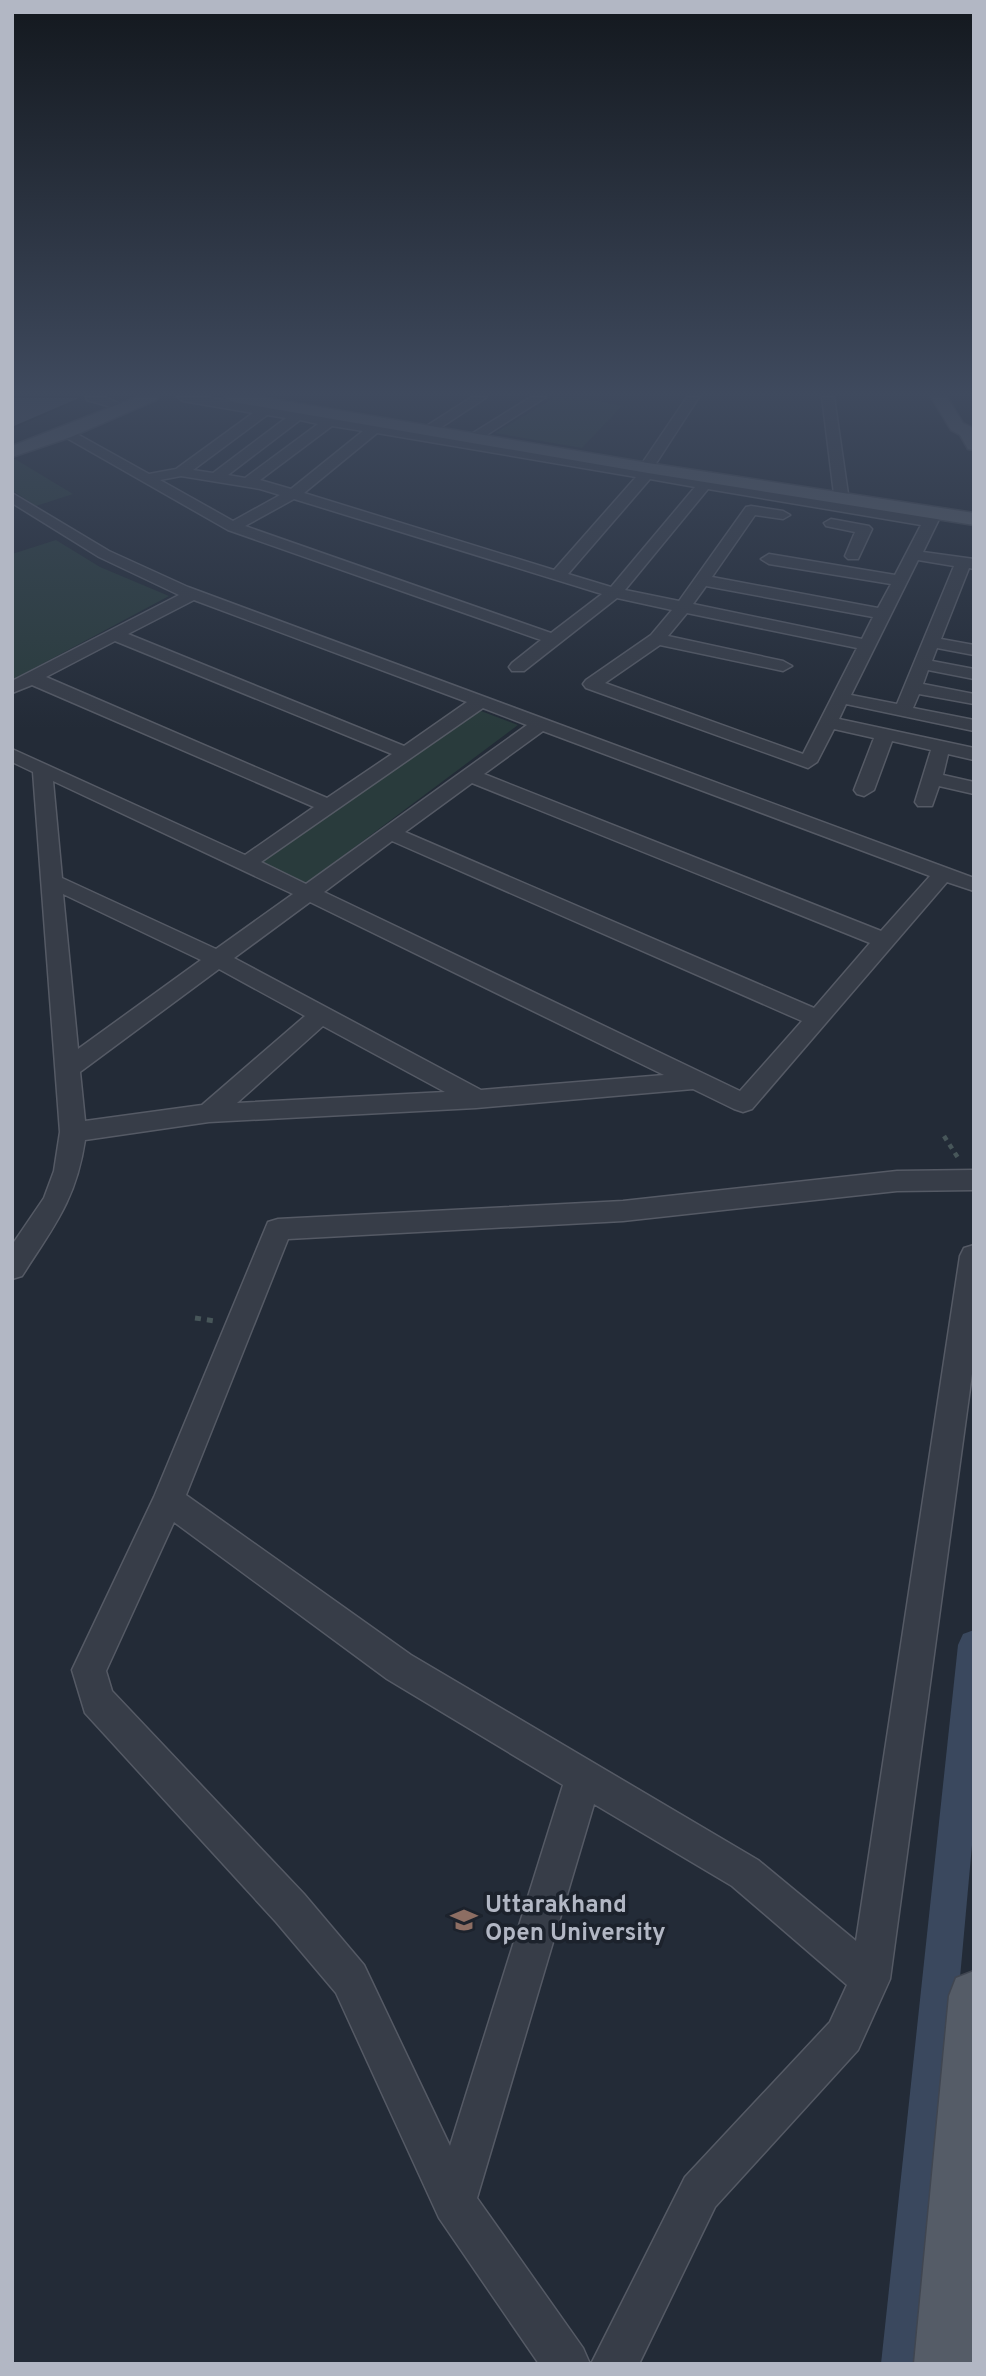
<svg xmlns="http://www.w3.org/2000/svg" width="986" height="2376" viewBox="0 0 986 2376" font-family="Overpass,sans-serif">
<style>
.green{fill:#293b3c}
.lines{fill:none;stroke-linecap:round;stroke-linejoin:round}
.canal{fill:#3a485e;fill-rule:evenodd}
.building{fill:#4c5362;stroke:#1e242e;stroke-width:2}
.minor-casing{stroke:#555a65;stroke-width:3}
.major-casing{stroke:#404651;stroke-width:3}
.path-far1{stroke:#475659;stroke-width:4.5;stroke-dasharray:5 5;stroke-linecap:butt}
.path{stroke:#475659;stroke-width:5;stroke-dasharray:6 6;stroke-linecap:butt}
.minor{fill:#373d48;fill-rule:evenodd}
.major{fill:#555c67;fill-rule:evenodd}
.labels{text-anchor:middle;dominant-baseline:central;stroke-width:7;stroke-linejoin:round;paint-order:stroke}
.near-poi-label{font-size:24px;font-weight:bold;fill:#b2b7c4;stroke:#1c222c;text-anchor:start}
</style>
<rect width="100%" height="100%" fill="#232b37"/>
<!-- green -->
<path class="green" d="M556,397H579L622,406L582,448L495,433Z
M15,459L73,494L36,506L12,490V460Z
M56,540L100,567L169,596L12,680V554Z
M473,708L518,725L304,885L257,863Z"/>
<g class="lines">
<!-- canal -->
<path class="canal" d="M974,1630V1823L925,2364H881L958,1645L963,1634Z"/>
</g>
<!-- building -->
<path class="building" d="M12,397H84L12,428Z"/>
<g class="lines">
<defs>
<path id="minor" d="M86,397H105L121,404L115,408L87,400Z
M177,397H205L926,517L930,510H940L942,513L923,552L974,559V569L969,568L941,639L974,645V655L937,648L932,661L974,669V679L928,670L923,684L974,694V704L919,694L913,708L974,720V731L846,704L839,719L974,748V760L948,754L943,775L974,782V794L939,786L932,806H918L915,802L931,750L892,741L874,790L864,796L857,794L854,790L874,738L834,729L817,762L808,768L586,688L583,684L586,680L651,635L672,610L617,598L524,671H512L509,667L512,663L541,640L228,530L58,433L60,430H70L149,474L176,469L253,413L183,401ZM267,415L286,418L213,473L193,470ZM300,420L318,424L245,478L228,475ZM332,426L363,431L291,489L260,480ZM377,433L636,477L554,570L304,493ZM181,476L260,489L280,495L233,521L160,480ZM650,479L695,487L611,587L568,574ZM708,489L921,525L895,575L769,554L761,559L769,564L891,584L878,608L712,577L755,515L783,519L790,515L783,511L751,506L746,507L679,601L625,590ZM294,499L602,594L551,633L245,526ZM918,560L954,566L897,704L851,695ZM706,586L873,617L862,639L693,604ZM687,613L857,648L803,754L605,683L660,645L783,671L792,666L783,661L668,636Z
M472,397H487L440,428L435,429L428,425Z
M531,397H546L485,436H475L473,433Z
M687,397H699L655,465H645L643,462Z
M822,397H834L848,494L841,498L834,494Z
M12,493L109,551L188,587L974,878V891L947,882L752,1109L743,1112L734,1109L693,1089L476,1108L209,1122L85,1140C76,1200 54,1226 22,1276L12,1279V1245L44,1198L54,1171L60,1132L33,772L12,762V749L245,855L314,807L32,685L12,693V681L179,595L99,557L12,503ZM194,600L467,702L404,746L128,634ZM115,641L392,754L327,798L46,677ZM483,708L527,725L306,884L261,862ZM543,731L930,876L881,931L484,774ZM53,781L293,894L216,949L62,878ZM472,783L870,943L814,1008L405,832ZM392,841L802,1021L740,1091L324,892ZM63,894L201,960L78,1049ZM310,902L664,1075L481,1090L234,958ZM219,969L305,1016L202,1105L85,1121L80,1072ZM323,1026L445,1092L237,1103Z
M831,519L869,526L872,529L858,559H848L845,556L855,532L826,526L824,523Z
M974,1170V1190L897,1191L623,1221L288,1239L186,1495L411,1655L758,1860L856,1941L960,1256L964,1248L974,1245V1359L890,1979L858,2050L715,2207L639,2364H591L685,2177L830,2022L847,1985L732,1886L594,1804L477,2198L583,2348L590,2364H539L439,2218L336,1993L276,1922L85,1713L72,1670L154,1497L268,1222L278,1219L623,1201L897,1171ZM174,1522L387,1679L563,1785L450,2146L364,1965L304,1894L112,1691L106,1671Z"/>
<path id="major" d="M137,397H158L156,400L71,437L12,457V446Z
M225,397H260L648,463L974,513V525L648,473L233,402Z
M931,397H947L963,423L973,428L974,450L968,449L960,435L951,430Z
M974,1971L972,2364H914L949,1996L956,1978Z"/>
</defs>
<!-- minor casing -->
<use href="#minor" class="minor-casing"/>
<!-- major casing -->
<use href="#major" class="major-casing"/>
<!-- path-far1 -->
<path class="path-far1" d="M944,1136L960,1161"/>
<!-- path -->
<path class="path" d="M195,1318L215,1321"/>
<!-- minor -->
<use href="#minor" class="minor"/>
<!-- major -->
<use href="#major" class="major"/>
</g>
<!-- sky -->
<linearGradient id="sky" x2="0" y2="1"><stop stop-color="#13181e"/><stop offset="0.54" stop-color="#3f4a5e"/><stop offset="1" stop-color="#3f4a5e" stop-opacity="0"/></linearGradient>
<rect width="986" height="729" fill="url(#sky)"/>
<!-- icons -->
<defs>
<symbol id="university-bare" viewBox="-9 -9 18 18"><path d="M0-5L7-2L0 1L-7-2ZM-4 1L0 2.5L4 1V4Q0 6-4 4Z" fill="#8d6e63" stroke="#1c222c" stroke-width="2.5" paint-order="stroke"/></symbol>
</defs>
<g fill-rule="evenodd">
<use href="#university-bare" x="445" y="1901" width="38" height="38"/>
</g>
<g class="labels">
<!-- near-poi labels -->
<g class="near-poi-label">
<text x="485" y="1906">Uttarakhand<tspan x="485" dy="28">Open University</tspan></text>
</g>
</g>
<!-- border -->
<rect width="986" height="2376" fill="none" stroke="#b2b7c4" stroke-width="28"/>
</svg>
